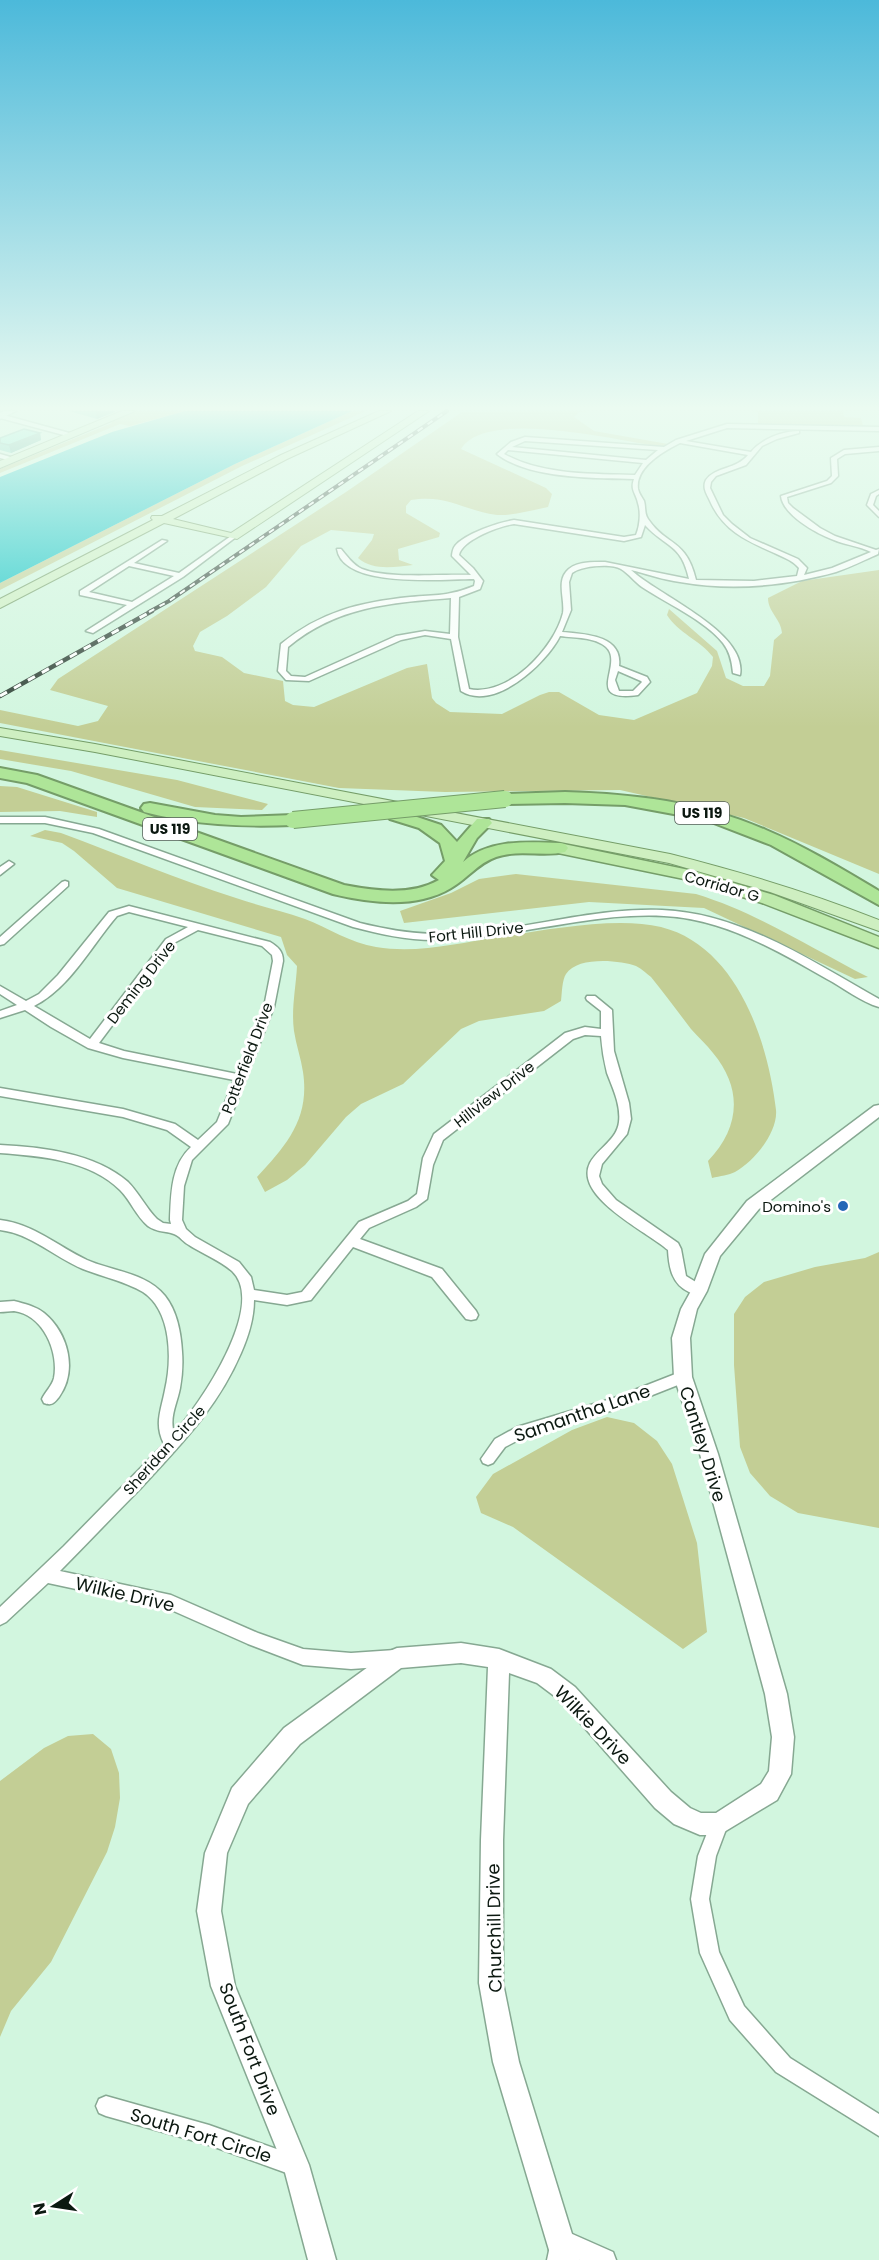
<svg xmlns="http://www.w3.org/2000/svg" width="879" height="2260" viewBox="0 0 879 2260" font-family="Poppins,sans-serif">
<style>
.green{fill:#c3ce95}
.water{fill:#03c1c4}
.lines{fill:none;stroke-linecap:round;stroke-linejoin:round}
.minor-casing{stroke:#86a892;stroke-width:3}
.tertiary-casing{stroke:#86a892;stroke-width:3}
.secondary-casing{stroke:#86a892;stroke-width:3}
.primary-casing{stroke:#759d68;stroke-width:2}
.trunk-casing{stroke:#759d68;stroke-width:3}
.motorway-casing{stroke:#759d68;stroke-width:4}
.minor{fill:#fff;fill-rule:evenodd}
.tertiary{fill:#fff;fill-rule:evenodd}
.secondary{fill:#fff;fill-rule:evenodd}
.primary{fill:#ceefc1;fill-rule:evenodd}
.trunk{fill:#beeaac;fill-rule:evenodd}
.motorway{fill:#aee598;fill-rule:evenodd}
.rail-far1-casing{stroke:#304237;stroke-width:4}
.rail-casing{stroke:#304237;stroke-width:4.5}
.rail-far1{stroke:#fff;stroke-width:2;stroke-dasharray:6;stroke-linecap:butt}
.rail{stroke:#fff;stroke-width:3;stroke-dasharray:8;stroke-linecap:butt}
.motorway-bridge-casing{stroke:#759d68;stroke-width:18;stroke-linecap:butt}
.motorway-bridge{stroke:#aee598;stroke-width:16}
.wall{fill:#57cab1}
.shaded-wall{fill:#47a490}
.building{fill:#65ebce;stroke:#47a490;stroke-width:1.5}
.poi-dot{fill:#2466b7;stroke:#fff;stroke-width:2}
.labels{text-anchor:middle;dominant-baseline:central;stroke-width:6;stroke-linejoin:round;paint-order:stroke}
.shield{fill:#fff;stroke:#545d58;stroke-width:1.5}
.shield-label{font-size:14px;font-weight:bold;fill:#0b1810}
.street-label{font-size:15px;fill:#0b1810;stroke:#fff}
.poi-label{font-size:15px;fill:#0b1810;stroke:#fff;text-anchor:end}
.near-street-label{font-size:18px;fill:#0b1810;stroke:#fff}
</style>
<rect width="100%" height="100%" fill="#d2f6df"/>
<!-- green -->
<path class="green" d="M131,411H185L130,426L120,424L0,473V469L112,423L107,421Z
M352,411H366L242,466L0,590V583L235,464Z
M589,411L579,412L574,417L594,431L668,444L663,447C622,442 486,407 461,449L546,488L552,494L548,507C532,510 513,516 497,515C464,511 448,494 411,500L406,506V513L440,533L439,537L398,549L399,560L413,565C394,567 373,571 358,558L372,540L374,534L331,530L301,546L266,587L227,616L200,632L193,646L195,651L222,657L244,673L283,681L285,701L293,705L314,707L407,668L427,664L432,698L436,703L450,712L502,714L540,695L549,692H559L599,715L634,720L697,693L712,666L713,657C700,640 678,633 667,615L669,609L717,651L726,678L743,686H764L770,676L774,640L782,633C781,619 768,612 768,598L802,581L879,570V874L744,818L620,790L445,792L339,788L0,723V710L78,726L98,721L108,706L50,690L58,679L346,492L462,412Z
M753,411H843L844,417L861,418L863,426L758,424V412Z
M0,750L177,780L268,804L262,810L195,807L71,771L0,759Z
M0,786L17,787L97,812V817L60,811L0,812Z
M45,830L61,833C120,855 177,879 236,898C259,906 282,911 305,919C328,928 351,943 376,947C417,954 459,943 499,937C545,930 616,916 661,927C737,946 768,1041 776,1110C778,1132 754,1162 735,1172C729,1175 720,1176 712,1178L708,1161C740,1128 743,1089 713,1053C707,1045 698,1037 691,1029C678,1012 665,994 651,977C647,974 642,969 636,966C620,960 577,956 566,974C562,980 562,993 561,1001L544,1011L479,1021L461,1029L403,1084L361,1104L346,1117L305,1165L287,1180L265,1192L257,1177C287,1145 310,1118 303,1072C301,1058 296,1045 294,1031C291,1010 296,987 297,966L287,955L281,937L117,888L74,851L62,843L30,836Z
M516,874L696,894C758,913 811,948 868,977L855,979L704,908L589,902L404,923L400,911L451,893L479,879Z
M879,1252V1528L798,1513L770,1496L750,1473L740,1447L734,1365V1314L745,1297L764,1282L815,1267L865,1258Z
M607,1417L634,1423L657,1441L672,1464L697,1543L707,1632L683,1649L513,1527L481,1513L476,1497L493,1474L572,1430Z
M93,1734L111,1749L119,1773L120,1798L115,1827L107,1852L51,1962L11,2011L0,2037V1781L44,1748L68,1736Z"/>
<!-- water -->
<path class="water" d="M185,411H352L235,464L0,583V477L112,432Z"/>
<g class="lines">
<defs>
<path id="minor" d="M0,414L73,434L74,435L71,437L0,418Z
M727,424L879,427V431L727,428L686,441L751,452C762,439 782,431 799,431V433L777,439L762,446L746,465L716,476L711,482L710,488L723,515L732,524L750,538L798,559L807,568L804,575L832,568L871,552C859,546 846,545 834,540C817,534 783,515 781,496L827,481L832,476L831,458L844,450L879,447V451L845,454L837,459L838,476L831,483L787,497L788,503L793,508L820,528L835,536L876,550L879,549L878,554C864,560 851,567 836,572C786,586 731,591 680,582C664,580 647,574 631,570C659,596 748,632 740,675L733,673C732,662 730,652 723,643C706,621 666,603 642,587C635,582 629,574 621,569C611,563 581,566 572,573L569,582L571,610L562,632C584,634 623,635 619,666L647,677L650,682L638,695C582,703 625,664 606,647C595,637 575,638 560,636C546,664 494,712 461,691L451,639L425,635L401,640L309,681L286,680L278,671L281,644C320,612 360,602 410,597C435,595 450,596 474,586L475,581L474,579C443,579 343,589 337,549H341C347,556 353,565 362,569C386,579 443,574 471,575L452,556C452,554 453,548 455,546C464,534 500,522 514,520L624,537L636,535C640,526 641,512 638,503C636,493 630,490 634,479C595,478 528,479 497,454L511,442L525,437L664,447L676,440ZM525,441L658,450L646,460L512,447ZM680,443L748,455C737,469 715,467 706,480C702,488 707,494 710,501C723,530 745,540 772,552C783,557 792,560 799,568L797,576L754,581L696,580C686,538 667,547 648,519C644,513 646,508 644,501C642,497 639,494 638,489C635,467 664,451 680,443ZM508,450L643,463L635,475C592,474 542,475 504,454ZM514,524L624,541L641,537L645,525C666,548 681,543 689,579L605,562C593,562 574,561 566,572C557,583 565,600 563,613C554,649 508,697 469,689L458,637L459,597L480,589L483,581L473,568L459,555C462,540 499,526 514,524ZM451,598L450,634L425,631L396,636L305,677L291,676L286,671L288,647C337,606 390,603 451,598ZM618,671L641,681L642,682L633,691H619L615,680Z
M0,454L14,458L15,459L12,461L0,458Z
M879,490V494L876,496L873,505L879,511V517L867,505L871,494Z
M231,536L236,537L183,577L93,633L86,631L127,605L80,595V591L162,540L167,541L134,563L179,573ZM129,566L174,576L132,602L89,592Z
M0,817H45L99,829L360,923C384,929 407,933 432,934C510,936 585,907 662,910C741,913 813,962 879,999V1007C861,1002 844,988 827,979C777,950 723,919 664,916C586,912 511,940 434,940C406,940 380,934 353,927L93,833L45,823H0Z
M9,861L14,864L0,875V867Z
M65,881L68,882V886L4,944L0,945V937L62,882Z
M129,906L270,942C278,947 283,951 283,961L274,1007L228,1124L192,1160L184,1186L182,1220L186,1229L195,1237L239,1262L251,1277L254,1290L287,1295L302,1292L359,1222L408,1201L417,1194L423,1158L434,1134L565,1033L585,1027L601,1029V1011L587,1000L586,998L587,996H595L612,1010L614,1051L629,1103L631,1119L627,1134L602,1164L599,1176L602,1184L616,1200L678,1243L681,1249L686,1276L704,1287L706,1291L704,1295C698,1296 695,1295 689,1292C672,1284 669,1268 668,1250C648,1232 573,1197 590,1163C598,1148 617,1140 619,1122C621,1105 613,1089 607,1073C604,1061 602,1049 601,1036L585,1035L573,1039L443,1140L433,1165L427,1199L416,1207L369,1228L360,1239L442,1269L476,1311L478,1315L476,1319L471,1320L466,1319L432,1277L353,1247L311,1300L287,1305L254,1300C254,1319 248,1337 241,1353C217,1409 180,1445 140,1489C113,1516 87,1544 60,1571L171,1595L258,1633L303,1649L351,1653L395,1650L401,1652L403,1658L401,1664L395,1666L351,1669L303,1665L248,1644L169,1609L48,1583L6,1622L0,1625V1607L64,1546L164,1444C154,1424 161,1411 165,1390C172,1360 172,1311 143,1292C124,1281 103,1277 83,1269C54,1257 32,1234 0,1230V1220C34,1224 57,1246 87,1260C112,1271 147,1273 165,1296C177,1311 181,1333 182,1352C183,1364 182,1377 180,1388C177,1404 169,1417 174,1433C199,1406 268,1305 232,1271C219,1260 203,1254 189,1245C183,1242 180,1236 174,1234C166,1231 156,1232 148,1226C136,1216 131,1201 120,1190C90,1160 40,1156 0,1153V1145C42,1147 95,1153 128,1182C139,1193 146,1208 157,1219L163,1223L171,1224L170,1220C171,1194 171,1165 191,1147L167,1130L123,1117L0,1096V1088L123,1109L175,1124L198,1140L217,1122L234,1080L123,1058L88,1048L51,1027L25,1010L0,1018V1011L17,1005L0,994V986L26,1001L39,994L58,975L109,912ZM129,912L188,927L166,939L90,1039L34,1006C70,988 91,946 117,916ZM198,930L262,946L272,955L273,961L264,1007L237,1074L124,1051L99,1043L174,943Z
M14,1301C25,1304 35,1306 44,1313C68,1333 78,1370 59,1397C54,1403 52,1406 44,1403L42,1399C45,1392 52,1386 54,1378C59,1353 44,1315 14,1311C10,1311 5,1312 0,1312V1302Z
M683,1371L688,1373L690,1377L688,1381L617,1409L526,1436L505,1447L493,1463L488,1465L483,1463L481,1459L495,1439L517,1427L614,1398Z
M719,1815L725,1818L728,1824L716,1856L709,1899L719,1952L744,2006L790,2058L879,2114V2136L776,2072L730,2020L700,1953L691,1899L698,1856L713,1818Z
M106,2096L209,2125L302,2158L306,2165L302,2172L295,2176L209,2145L106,2116L99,2113L96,2106L99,2099Z
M561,2229L613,2252L616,2260H580L570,2255L569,2260H547L553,2232Z"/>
<path id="tertiary" d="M879,1105V1117L759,1209L720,1256L707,1291L697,1309L690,1338L692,1377L718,1454L787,1694L794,1737L791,1774L777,1800L719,1835H700L674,1824L655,1808L561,1701L537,1683L509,1673L503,1840V1983L519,2062L580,2260H552L493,2062L479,1983L481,1840L488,1667L461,1663L401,1668L300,1744L248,1804L227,1853L221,1911L235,1986L309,2165L336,2260H308L283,2165L211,1986L197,1911L205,1853L232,1788L284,1728L390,1651L397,1648L461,1643L499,1649L551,1669L575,1687L671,1792L690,1808L701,1813H716L761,1784L769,1771L772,1737L765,1694L700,1454L674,1377L672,1338L681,1309L691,1291L705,1254L747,1201L874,1106Z"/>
<path id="secondary" d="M4,411H16L0,419V413Z"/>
<path id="primary" d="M122,411H135L0,468V461Z
M379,411H391L287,459L173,519L231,533L418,411H429L237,539L164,523L0,608V599L153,520L151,518L152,516H162L281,455Z
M0,728L95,744L670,854C741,872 811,893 879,920V931L770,892L669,863L95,752L0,736Z"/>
<path id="trunk" d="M559,843L694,871L774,895L879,937V948L762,903L684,879L553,852L551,848Z"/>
<path id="motorway" d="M0,768L37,775L344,885C376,891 410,896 439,880L432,875L445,861L440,843L419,828L390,819L387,815L390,811L396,810L441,825L457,842L477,819H489L492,823L477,838L463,862C489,839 527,842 559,843L565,844L568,848L565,852C543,857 519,849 496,857C478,863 467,879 451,888C416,909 371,903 333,894L27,783L0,778Z
M565,792C634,794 702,802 766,830C806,847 842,869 879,891V905L771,845L706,820L625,805L565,803L505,804L499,803L496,799L499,795L505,794Z
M150,803L215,815L241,817L293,815L299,816L302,820L299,824L293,825C240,827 196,825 144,812L141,808L144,804Z"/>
</defs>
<!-- minor casing -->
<use href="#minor" class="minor-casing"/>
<!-- tertiary casing -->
<use href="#tertiary" class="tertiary-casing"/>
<!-- secondary casing -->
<use href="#secondary" class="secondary-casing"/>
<!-- primary casing -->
<use href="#primary" class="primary-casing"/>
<!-- trunk casing -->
<use href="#trunk" class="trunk-casing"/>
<!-- motorway casing -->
<use href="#motorway" class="motorway-casing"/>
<!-- minor -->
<use href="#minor" class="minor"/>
<!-- tertiary -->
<use href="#tertiary" class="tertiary"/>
<!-- secondary -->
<use href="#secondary" class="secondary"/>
<!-- primary -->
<use href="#primary" class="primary"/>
<!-- trunk -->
<use href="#trunk" class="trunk"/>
<!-- motorway -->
<use href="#motorway" class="motorway"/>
<defs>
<path id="rail-far1" d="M149,612L169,601L447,411"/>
<path id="rail" d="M0,696L152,611"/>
</defs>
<!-- rail-far1 casing -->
<use href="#rail-far1" class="rail-far1-casing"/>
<!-- rail casing -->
<use href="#rail" class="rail-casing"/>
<!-- rail-far1 -->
<use href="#rail-far1" class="rail-far1"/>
<!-- rail -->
<use href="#rail" class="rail"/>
<defs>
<path id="motorway-bridge" d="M293,820L505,799"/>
</defs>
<!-- motorway-bridge casing -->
<use href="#motorway-bridge" class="motorway-bridge-casing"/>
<!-- motorway-bridge -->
<use href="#motorway-bridge" class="motorway-bridge"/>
</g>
<!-- wall -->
<path class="wall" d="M69,411H115L97,419Z
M40,433L41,440L11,453L0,450V438Z"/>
<!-- shaded-wall -->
<path class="shaded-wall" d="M96,411H115V412L97,419Z
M40,433L41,440L11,453L9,445Z"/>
<!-- building -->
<path class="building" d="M24,429L40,433L9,445L0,443V438Z"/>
<!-- sky -->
<linearGradient id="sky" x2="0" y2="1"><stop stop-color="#4cb9da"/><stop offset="0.56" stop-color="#ebfbf1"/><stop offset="1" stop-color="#ebfbf1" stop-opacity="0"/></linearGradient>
<rect width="879" height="728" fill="url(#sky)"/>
<!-- markers -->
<circle class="poi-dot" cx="843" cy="1206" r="6"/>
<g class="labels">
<!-- shield labels -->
<g class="shield">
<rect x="675" y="802" width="54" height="22" rx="4.5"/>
<rect x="143" y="818" width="54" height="22" rx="4.5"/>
</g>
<g class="shield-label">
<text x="702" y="813">US 119</text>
<text x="170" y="829">US 119</text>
</g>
<!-- street labels -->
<g class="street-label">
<text transform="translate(722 886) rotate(16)">Corridor G</text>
<text transform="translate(476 932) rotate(-6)">Fort Hill Drive</text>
<text transform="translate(141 982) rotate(-52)">Deming Drive</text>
<text transform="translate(247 1058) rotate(-69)">Potterfield Drive</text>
<text transform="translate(494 1094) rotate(-38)">Hillview Drive</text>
<text transform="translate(164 1450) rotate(-48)">Sheridan Circle</text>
</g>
<!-- poi labels -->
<g class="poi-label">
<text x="831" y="1206">Domino's</text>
</g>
<!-- near-street labels -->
<g class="near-street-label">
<text transform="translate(582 1413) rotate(-19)">Samantha Lane</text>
<text transform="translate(703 1444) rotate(73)">Cantley Drive</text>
<text transform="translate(125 1594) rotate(13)">Wilkie Drive</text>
<text transform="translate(593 1725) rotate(46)">Wilkie Drive</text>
<text transform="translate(494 1928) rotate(-91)">Churchill Drive</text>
<text transform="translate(250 2049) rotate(69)">South Fort Drive</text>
<text transform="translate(201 2135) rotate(17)">South Fort Circle</text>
</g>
</g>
<!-- north arrow -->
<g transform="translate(54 2206) rotate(258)" stroke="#ffffff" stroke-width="4.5" paint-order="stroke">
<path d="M0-4.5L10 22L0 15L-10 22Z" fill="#0b1810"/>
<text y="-9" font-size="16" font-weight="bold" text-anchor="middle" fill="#0b1810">N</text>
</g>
</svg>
